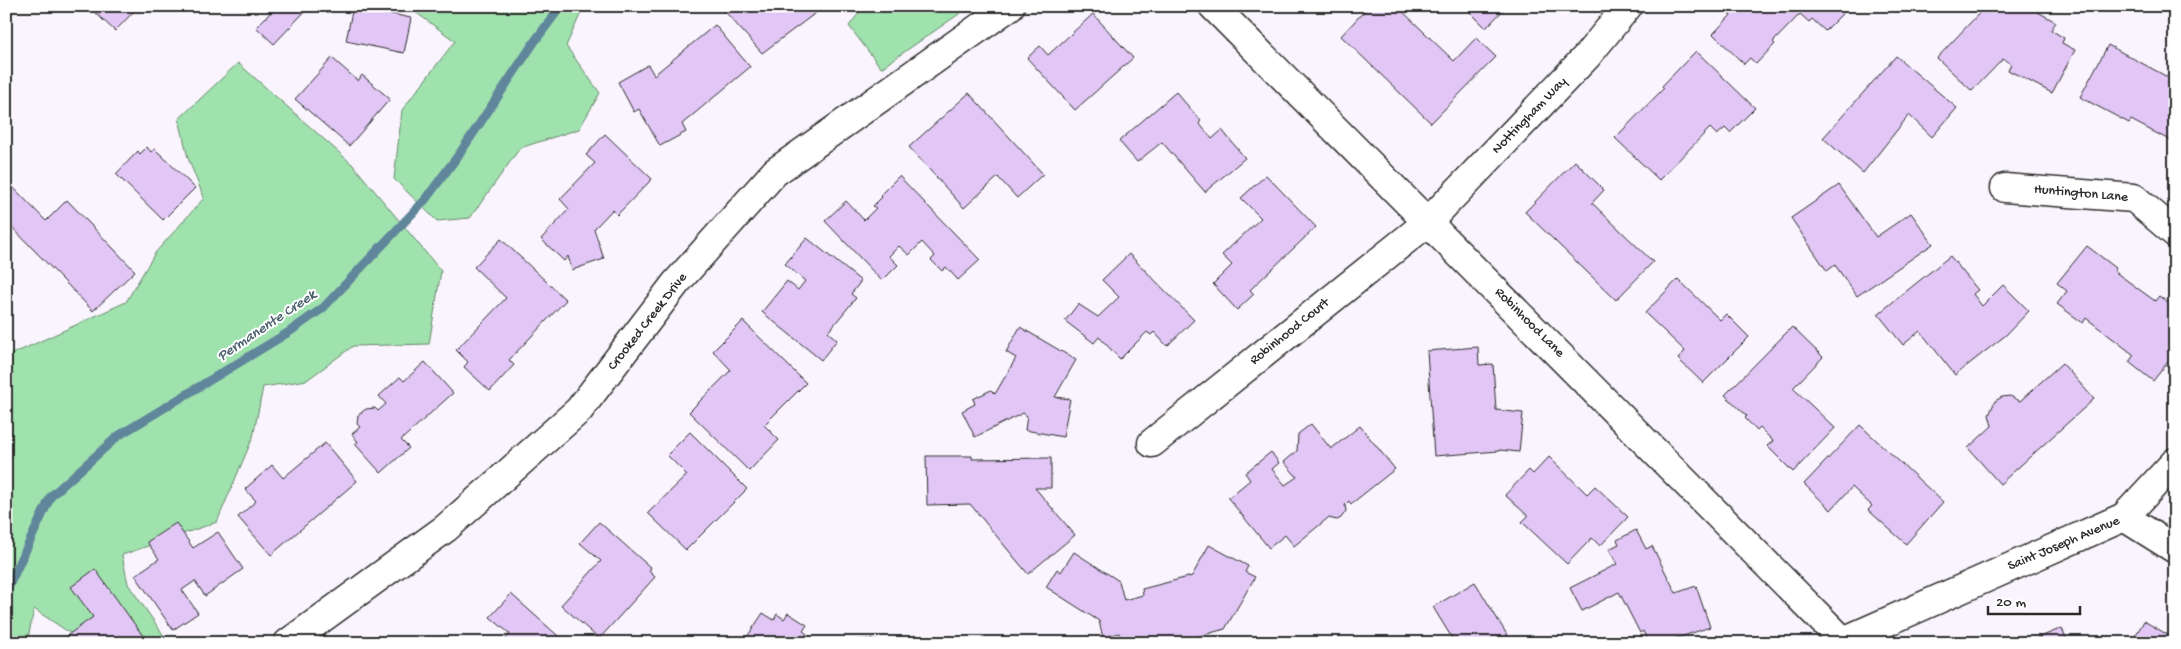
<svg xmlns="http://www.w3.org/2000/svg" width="2181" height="649" viewBox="0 0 2181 649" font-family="'Gochi Hand',sans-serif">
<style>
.green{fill:#a0e2ad;stroke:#66866c}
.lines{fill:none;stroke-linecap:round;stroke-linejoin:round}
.stream{stroke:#60869b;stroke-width:9}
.building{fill:#e1c6f6;stroke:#2b2b2b}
.minor-casing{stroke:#2b2b2b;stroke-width:31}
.minor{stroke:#fff;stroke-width:28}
.labels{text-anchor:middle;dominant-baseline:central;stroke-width:4;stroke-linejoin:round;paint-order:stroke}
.street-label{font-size:14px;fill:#2b2b2b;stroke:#fff}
.water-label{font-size:15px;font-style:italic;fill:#4a606c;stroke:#fff}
</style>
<rect width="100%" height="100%" fill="#f9f4fd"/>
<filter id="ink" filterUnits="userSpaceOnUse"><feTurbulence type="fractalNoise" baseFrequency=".02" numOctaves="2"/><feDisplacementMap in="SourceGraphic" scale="10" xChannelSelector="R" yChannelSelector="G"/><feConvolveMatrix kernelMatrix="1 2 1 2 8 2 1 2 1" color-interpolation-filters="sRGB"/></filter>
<g filter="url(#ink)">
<!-- green -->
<path class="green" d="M407,6H584L566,46L600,93L579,129L520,148L470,218L437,221L394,179L402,110L455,41Z
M864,6H960L959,14L881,68L849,26Z
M238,63L353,165L441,271L429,344L353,346L307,380L263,387L253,437L217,522L122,555L128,584L169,643H85L34,609L27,643H6V356L19,351L126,302L155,253L204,198L188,158L179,119Z"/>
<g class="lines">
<!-- stream -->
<path class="stream" d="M6,592L51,496L118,436L289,332L323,308L425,200L460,153L535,41L561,6"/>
</g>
<!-- building -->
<path class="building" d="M88,6H139L115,31Z
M269,6H310L274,44L256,27L273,10Z
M353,6L411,18L404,53L346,41Z
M720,6H825L762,53Z
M1369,6H1397L1454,61L1476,38L1496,57L1431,123L1341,36Z
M1464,6H1507L1486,28Z
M1730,6H1845L1847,9L1825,31L1812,19L1809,22L1800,14L1773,42L1775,44L1756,64L1750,58L1744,64L1713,34L1731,15L1726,11Z
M1986,6H2027L2056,22L2051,30L2064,38L2062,43L2075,50L2052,93L2008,70L2011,64L2003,59L1972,91L1937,58Z
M1093,14L1133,58L1075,110L1027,58L1040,46L1048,55Z
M715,25L750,67L682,124L686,132L660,146L639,109L634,112L618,82L648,65L654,75Z
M2108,45L2175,81V139L2173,142L2131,120L2129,123L2080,97Z
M1696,51L1755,108L1730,133L1725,128L1717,135L1710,128L1659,180L1615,138L1664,88L1662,86Z
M1896,56L1957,108L1932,137L1909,115L1863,173L1823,138Z
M332,58L358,81L362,75L390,99L349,146L295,99Z
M1176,92L1201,121L1199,123L1212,139L1222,130L1245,158L1205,192L1162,142L1137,162L1119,141Z
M969,93L1043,174L1017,198L998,177L964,208L909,147Z
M605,134L652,179L617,215L612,210L594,229L604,259L572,270L568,256L564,261L541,239L569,209L560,199L595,163L586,155Z
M147,147L151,152L155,149L195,188L163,220L116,174L138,151L140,154Z
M1575,161L1604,190L1592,203L1653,262L1616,300L1525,212Z
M1266,175L1316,227L1250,290L1254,294L1237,310L1213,284L1232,265L1222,255L1261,218L1241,198Z
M899,176L980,260L958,280L946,267L942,271L931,260L935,256L922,242L909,255L899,246L889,256L898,265L882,281L825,221L846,201L864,220L876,208L873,206L882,197L880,195Z
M8,182L46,221L67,200L135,271L93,311L6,221Z
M1839,185L1876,237L1911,213L1933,244L1857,296L1835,265L1827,271L1791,218Z
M807,238L861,281L851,294L856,298L828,332L837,340L821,360L762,312L787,281L798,290L805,281L785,264Z
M501,239L566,300L509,360L514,365L490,391L464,367L468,362L456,350L506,298L474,267Z
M2087,246L2116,268L2114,271L2155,301L2159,296L2175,308V353L2153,381L2129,362L2134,355L2086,318L2083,323L2057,304L2067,291L2057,283Z
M1129,254L1194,320L1167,346L1154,332L1151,335L1147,332L1120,359L1099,337L1094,343L1065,321L1078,304L1098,317L1119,297L1102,280Z
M1950,256L1978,290L1973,294L1982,306L2003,285L2029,311L2006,335L1955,375L1920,331L1903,345L1878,314Z
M1678,279L1720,320L1726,314L1749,337L1703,383L1678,359L1685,351L1645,313Z
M743,321L806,383L764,425L779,440L749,471L689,412L731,370L713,351Z
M1020,327L1076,360L1055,397L1070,399L1063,437L1025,430L1027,416L1023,413L975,437L962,411L975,404L973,399L991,390L995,394L1016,358L1006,352Z
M1792,327L1823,357L1793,388L1835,428L1793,472L1767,446L1773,441L1760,428L1757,431L1745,418L1747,416L1725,395Z
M1478,347L1479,365L1493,364L1496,410L1523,413L1519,452L1499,450V451L1434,456L1427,351Z
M425,362L453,393L401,440L409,448L381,473L355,444L358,442L352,434L360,427L357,424L358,415L366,409L375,408L378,411L386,404L379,396L400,377L404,381Z
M2062,363L2094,399L2000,484L1968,448L1992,426L1989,415L1995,401L2002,397L2010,396L2020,401Z
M1311,424L1331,449L1360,426L1395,469L1351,504L1349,501L1345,505L1346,511L1341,518L1337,520L1328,518L1294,546L1285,535L1269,548L1228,498L1250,480L1245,473L1271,452L1279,463L1272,469L1285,485L1297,477L1284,462L1297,451L1298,434Z
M1860,425L1943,502L1906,544L1868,510L1872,506L1852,487L1831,510L1804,484Z
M690,432L747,489L686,550L648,513L687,475L667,455Z
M325,443L357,481L271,555L238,517L256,501L245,489L272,465L283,478Z
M926,456H972V459L1051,458V488H1035L1075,535L1028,574L970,504L927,505Z
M1549,457L1587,494L1595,486L1628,517L1600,546L1592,538L1567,564L1522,522L1528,516L1505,495L1529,470L1533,474Z
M599,522L651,568L649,571L655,577L599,639L561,605L601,561L580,543Z
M176,523L193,548L218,532L243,569L205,596L195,581L182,590L198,613L173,630L135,575L159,559L147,542Z
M1636,530L1646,549L1652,546L1676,593L1696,586L1710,627L1663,643H1649L1643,631L1640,633L1619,592L1582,611L1570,588L1617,564L1609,549L1619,544L1617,540Z
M1209,545L1248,566L1245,572L1255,577L1225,629L1174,643H1122L1119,633L1103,638L1099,621L1046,587L1057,569L1061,572L1074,552L1119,581L1124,600L1143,595L1142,589L1192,576Z
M95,569L143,636L134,643H63L61,640L93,617L71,587Z
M1475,582L1512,643H1455L1433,607Z
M511,594L566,643H502L510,634L490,617Z
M763,613L774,620L777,614L784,619L788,613L807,625L803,631L807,634L803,640L808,643H743Z
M2144,621L2175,639V643H2131Z
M2062,628L2068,643H2026Z
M871,638L881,643H844L868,639L869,642Z"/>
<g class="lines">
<defs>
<path id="minor" d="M1213,6L1843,641
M2005,188L2134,198L2175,233
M1152,443L1428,222L1587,56L1628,6
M2124,517L2175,462
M288,643L446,528L579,410L676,283L775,172L1010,6
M1839,643L2124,517L2175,549"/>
</defs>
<!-- minor casing -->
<use href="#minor" class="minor-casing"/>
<!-- minor -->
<use href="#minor" class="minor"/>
</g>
</g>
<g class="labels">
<!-- street labels -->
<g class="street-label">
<text transform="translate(1530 116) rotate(-46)">Nottingham Way</text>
<text transform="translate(2081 194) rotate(5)">Huntington Lane</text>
<text transform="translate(648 322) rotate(-52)">Crooked Creek Drive</text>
<text transform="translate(1529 323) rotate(45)">Robinhood Lane</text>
<text transform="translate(1290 332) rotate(-39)">Robinhood Court</text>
<text transform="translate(2064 544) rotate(-23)">Saint Joseph Avenue</text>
</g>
<!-- water labels -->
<g class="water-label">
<text transform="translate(267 326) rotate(-34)">Permanente Creek</text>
</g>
</g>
<!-- margin -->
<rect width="2181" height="649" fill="none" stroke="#fff" stroke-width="25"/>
<rect x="12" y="12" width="2156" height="624" fill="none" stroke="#2b2b2b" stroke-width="2" filter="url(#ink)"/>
<!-- scale -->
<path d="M1988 606v8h92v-8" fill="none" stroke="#2b2b2b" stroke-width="2.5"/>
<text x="1996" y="606" font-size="15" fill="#2b2b2b" stroke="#ffffff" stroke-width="4" paint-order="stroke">20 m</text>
</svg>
